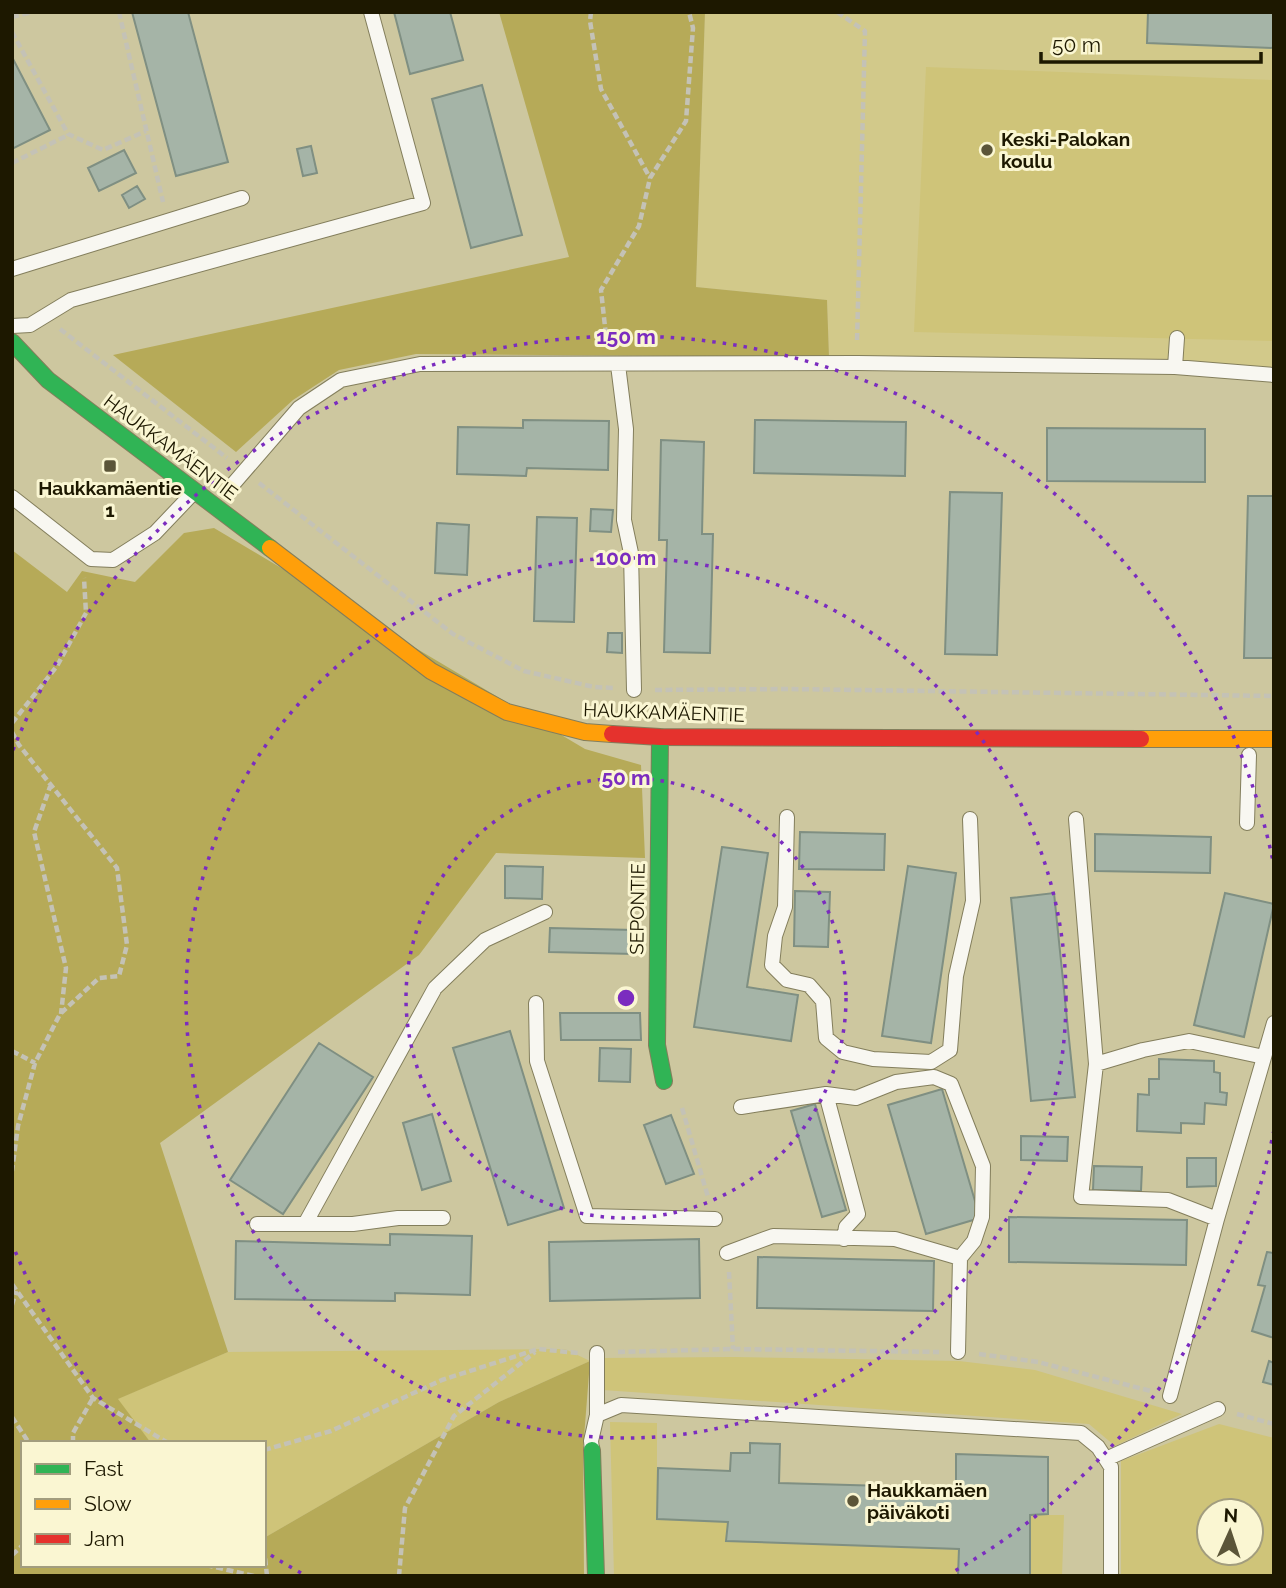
<svg xmlns="http://www.w3.org/2000/svg" width="1286" height="1588" viewBox="0 0 1286 1588" font-family="Raleway,sans-serif">
<style>
.built{fill:#d2c98a}
.green{fill:#cfc479;fill-rule:evenodd}
.forest{fill:#b6aa58}
.building{fill:#a5b4a7;stroke:#7f8f82;stroke-width:2}
.lines{fill:none;stroke-linecap:round;stroke-linejoin:round}
.lane-casing{stroke:#837e5c;stroke-width:16}
.fast-casing{stroke:#837e5c;stroke-width:18}
.slow-casing{stroke:#837e5c;stroke-width:18}
.jam-casing{stroke:#837e5c;stroke-width:18}
.path{stroke:#c4c2b6;stroke-width:4.5;stroke-dasharray:7 3.5;stroke-linecap:butt}
.lane{stroke:#f8f7f1;stroke-width:14}
.fast{stroke:#30b455;stroke-width:16}
.slow{stroke:#ff9f0a;stroke-width:16}
.jam{stroke:#e5322d;stroke-width:16}
.ring{fill:none;stroke:#7b2cbf;stroke-width:3.5;stroke-dasharray:3.5 7}
.poi-dot{fill:#5b5538;stroke:#faf6d2;stroke-width:2.5}
.labels{text-anchor:middle;dominant-baseline:central;stroke-width:6;stroke-linejoin:round;paint-order:stroke}
.poi-label{font-size:19px;font-weight:bold;fill:#1d1800;stroke:#faf6d2;text-anchor:start}
.street-label{font-size:19px;fill:#1d1800;stroke:#faf6d2}
.centre{fill:#7b2cbf;stroke:#faf6d2;stroke-width:3.5}
.ring-label{font-size:21px;text-anchor:middle;font-weight:bold;fill:#7b2cbf;stroke:#faf6d2;stroke-width:6;stroke-linejoin:round;paint-order:stroke}
</style>
<rect width="100%" height="100%" fill="#cdc79f"/>
<!-- built -->
<path class="built" d="M705,12H1274V378L829,357L827,300L696,287Z"/>
<!-- green -->
<path class="green" d="M926,67L1274,80V341L914,332Z
M565,1349L590,1361L499,1402L264,1538V1443H151L117,1399L228,1352Z
M734,1357L959,1361L1035,1370L1182,1414L1115,1446L1089,1424L603,1390V1358Z
M610,1422L657,1423V1519L728,1522L727,1541L959,1549L958,1576H614Z
M1219,1424L1274,1438V1576H1121V1461ZM1251,1511V1553H1209V1511Z
M1030,1515H1064L1062,1576H1030Z"/>
<!-- forest -->
<path class="forest" d="M499,12H705L696,287L827,300L829,357L416,354L339,370L293,400L236,452L113,355L569,257Z
M214,528L585,749L641,765L645,858L496,853L419,955L160,1143L228,1352L118,1399L151,1443H23V1565H264V1538L499,1402L590,1361L583,1450L584,1576H12V550L67,592L82,571L135,582L184,533Z"/>
<!-- building -->
<path class="building" d="M132,12H188L228,162L176,176Z
M394,12H450L463,60L410,74Z
M1148,12H1274V48L1147,43Z
M12,57L50,130L12,149Z
M482,85L522,235L471,248L432,99Z
M311,146L317,173L303,176L297,149Z
M124,150L136,173L99,191L88,168Z
M137,186L145,199L129,208L122,195Z
M523,420L609,421L608,470L527,468L526,476L457,474L458,427L523,428Z
M755,420L906,422L905,476L754,473Z
M1047,428L1205,429V482L1047,481Z
M661,440L704,442L702,534H713L710,653L664,652L667,540H659Z
M950,492L1002,493L997,655L945,654Z
M1248,496H1274V658H1244Z
M591,509L613,510L611,532L590,531Z
M537,517L577,518L574,622L534,621Z
M437,523L469,525L467,575L435,573Z
M608,633H622V653L607,652Z
M800,832L885,834L884,870L799,869Z
M1095,834L1211,837L1210,873L1095,871Z
M722,847L768,853L747,987L798,995L791,1041L694,1027Z
M505,866L543,867L542,899L505,898Z
M908,866L956,873L931,1043L882,1036Z
M795,891L830,892L828,947L794,946Z
M1054,893L1075,1097L1031,1101L1011,898Z
M1225,893L1274,904L1244,1037L1194,1025Z
M550,928L634,930V954L549,952Z
M560,1013H640L641,1040H561Z
M510,1031L564,1208L508,1225L453,1048Z
M319,1043L373,1077L283,1214L230,1180Z
M600,1048L631,1049L630,1082L599,1081Z
M1159,1059L1214,1061V1072L1220,1073V1092L1227,1093L1226,1105L1205,1103L1204,1124L1181,1123V1133L1137,1131L1138,1094L1149,1095V1079H1159Z
M942,1089L980,1218L926,1234L888,1105Z
M815,1104L846,1210L822,1217L791,1111Z
M432,1114L451,1181L422,1190L403,1123Z
M671,1115L694,1174L666,1184L644,1125Z
M1021,1136L1068,1137L1067,1161L1021,1160Z
M1187,1158H1216V1186L1187,1187Z
M1094,1166L1142,1167L1141,1191L1093,1190Z
M1009,1217L1187,1220L1186,1265L1009,1262Z
M390,1234L472,1236L470,1295L395,1293V1301L235,1299L236,1241L390,1245Z
M699,1239L700,1298L550,1301L549,1242Z
M1267,1252L1274,1253V1338L1252,1331L1265,1286L1258,1285Z
M758,1257L934,1261L933,1311L757,1308Z
M1269,1361L1274,1363V1385L1263,1382Z
M750,1443L780,1444L779,1483L956,1488V1454L1048,1457V1514L1030,1515V1576H958L959,1549L726,1541L728,1522L657,1519L658,1468L730,1471L731,1453H750Z"/>
<g class="lines">
<defs>
<path id="lane" d="M12,269L242,198
M12,326L30,325L71,300L423,203L371,12
M618,365L626,429L624,520L631,553L634,690
M1175,367L1177,338
M228,490L299,408L341,380L420,364L857,363L1175,367L1274,375
M12,497L91,559L113,560L155,533L194,492
M787,817L785,907L775,936L772,965L787,980L809,985L823,1001L826,1038L843,1052L873,1059L931,1062L950,1050L956,976L973,901L970,819
M1076,819L1096,1064L1081,1197L1168,1200L1217,1219
M1247,823L1249,755
M536,1003L537,1061L587,1216L715,1219
M1096,1064L1143,1050L1189,1041L1264,1057
M826,1094L858,1214L846,1227L844,1239
M741,1107L826,1094L856,1098L896,1082L934,1077L951,1084L983,1166L982,1217L974,1241L960,1258
M257,1224H353L398,1218H443
M305,1224L435,988L485,940L545,912
M727,1253L773,1236L895,1239L960,1258L958,1352
M597,1353V1415
M1170,1396L1217,1219L1274,1023
M592,1450L591,1441L597,1415L621,1405L1081,1433L1098,1447L1111,1467V1576
M1106,1459L1218,1409"/>
<path id="fast" d="M12,342L48,380L270,548
M660,737L657,1045L664,1081
M592,1450L596,1576"/>
<path id="slow" d="M270,548L431,671L507,712L585,732L612,734
M1141,739H1274"/>
<path id="jam" d="M612,734L660,737L1141,739"/>
</defs>
<!-- lane casing -->
<use href="#lane" class="lane-casing"/>
<!-- fast casing -->
<use href="#fast" class="fast-casing"/>
<!-- slow casing -->
<use href="#slow" class="slow-casing"/>
<!-- jam casing -->
<use href="#jam" class="jam-casing"/>
<!-- path -->
<path class="path" d="M119,12L163,202
M591,12L590,21L601,89L650,178
M837,12L865,31L857,342
M12,17L32,12
M12,32L68,134L103,150L146,131
M12,163L68,135
M60,329L227,458
M607,345L601,290L639,226L650,178L686,121L693,28L689,12
M259,483L453,634L524,671L594,687L615,688
M655,690L788,689L1274,696
M12,723L57,666L86,613L84,578
M12,732L19,745L117,868L127,945L119,976L99,978L60,1014L35,1063L18,1126L12,1171
M51,784L34,832L66,968L61,1014
M12,1051L35,1063
M682,1108L708,1197
M729,1272L733,1349
M12,1284L93,1398L168,1443
M12,1305L16,1291
M618,1352L733,1349L939,1352
M979,1354L1038,1362L1151,1391
M1237,1414L1274,1424
M12,1417L29,1443
M73,1443V1433L93,1398
M264,1450L331,1431L442,1380L538,1349L578,1353
M264,1548L267,1576
M12,1555L23,1545
M206,1565L254,1576
M399,1576L405,1508L454,1416L535,1352"/>
<!-- lane -->
<use href="#lane" class="lane"/>
<!-- fast -->
<use href="#fast" class="fast"/>
<!-- slow -->
<use href="#slow" class="slow"/>
<!-- jam -->
<use href="#jam" class="jam"/>
</g>
<!-- distance rings -->
<g class="ring">
<circle cx="626" cy="998" r="220"/>
<circle cx="626" cy="998" r="440"/>
<path d="M1274 1130A661 661 0 0 1 951 1573M301 1573A661 661 0 0 1 266 1552M135 1440A661 661 0 0 1 13 1246M13 750A661 661 0 0 1 1274 866"/>
</g>
<!-- markers -->
<g class="poi-dot">
<circle cx="987" cy="150" r="7"/>
<rect x="103" y="459" width="14" height="14" rx="3.5"/>
<circle cx="853" cy="1501" r="7"/>
</g>
<g class="labels">
<!-- poi labels -->
<g class="poi-label">
<text x="1001" y="139">Keski-Palokan<tspan x="1001" dy="22">koulu</tspan></text>
<text x="110" y="488" text-anchor="middle">Haukkamäentie<tspan x="110" dy="22">1</tspan></text>
<text x="867" y="1490">Haukkamäen<tspan x="867" dy="22">päiväkoti</tspan></text>
</g>
<!-- street labels -->
<g class="street-label">
<text transform="translate(171 447) rotate(37)">HAUKKAMÄENTIE</text>
<text transform="translate(664 712) rotate(2)">HAUKKAMÄENTIE</text>
<text transform="translate(637 909) rotate(-89)">SEPONTIE</text>
</g>
</g>
<circle cx="626" cy="998" r="10" class="centre"/>
<g class="ring-label">
<text x="626" y="344">150 m</text>
<text x="626" y="565">100 m</text>
<text x="626" y="785">50 m</text>
</g>
<!-- border -->
<rect width="1286" height="1588" fill="none" stroke="#1d1800" stroke-width="28"/>
<!-- legend -->
<rect x="21" y="1441" width="245" height="126" fill="#faf6d2" stroke="#a29d7e" stroke-width="2"/>
<rect x="35" y="1464" width="35" height="10" fill="#30b455" stroke="#a29d7e" stroke-width="2"/>
<text x="84" y="1476" font-size="21" fill="#1d1800">Fast</text>
<rect x="35" y="1499" width="35" height="10" fill="#ff9f0a" stroke="#a29d7e" stroke-width="2"/>
<text x="84" y="1511" font-size="21" fill="#1d1800">Slow</text>
<rect x="35" y="1534" width="35" height="10" fill="#e5322d" stroke="#a29d7e" stroke-width="2"/>
<text x="84" y="1546" font-size="21" fill="#1d1800">Jam</text>
<!-- north arrow -->
<g transform="translate(1230 1532) rotate(3)"><circle r="33" fill="#faf6d2" stroke="#a29d7e" stroke-width="2"/>
<path d="M0-5L12 26L0 18L-12 26Z" fill="#5b5538"/>
<text y="-10" font-size="19" font-weight="bold" text-anchor="middle" fill="#1d1800">N</text>
</g>
<!-- scale -->
<path d="M1041 52v10h220v-10" fill="none" stroke="#1d1800" stroke-width="3.5"/>
<text x="1052" y="52" font-size="21" fill="#1d1800" stroke="#faf6d2" stroke-width="5" paint-order="stroke">50 m</text>
</svg>
